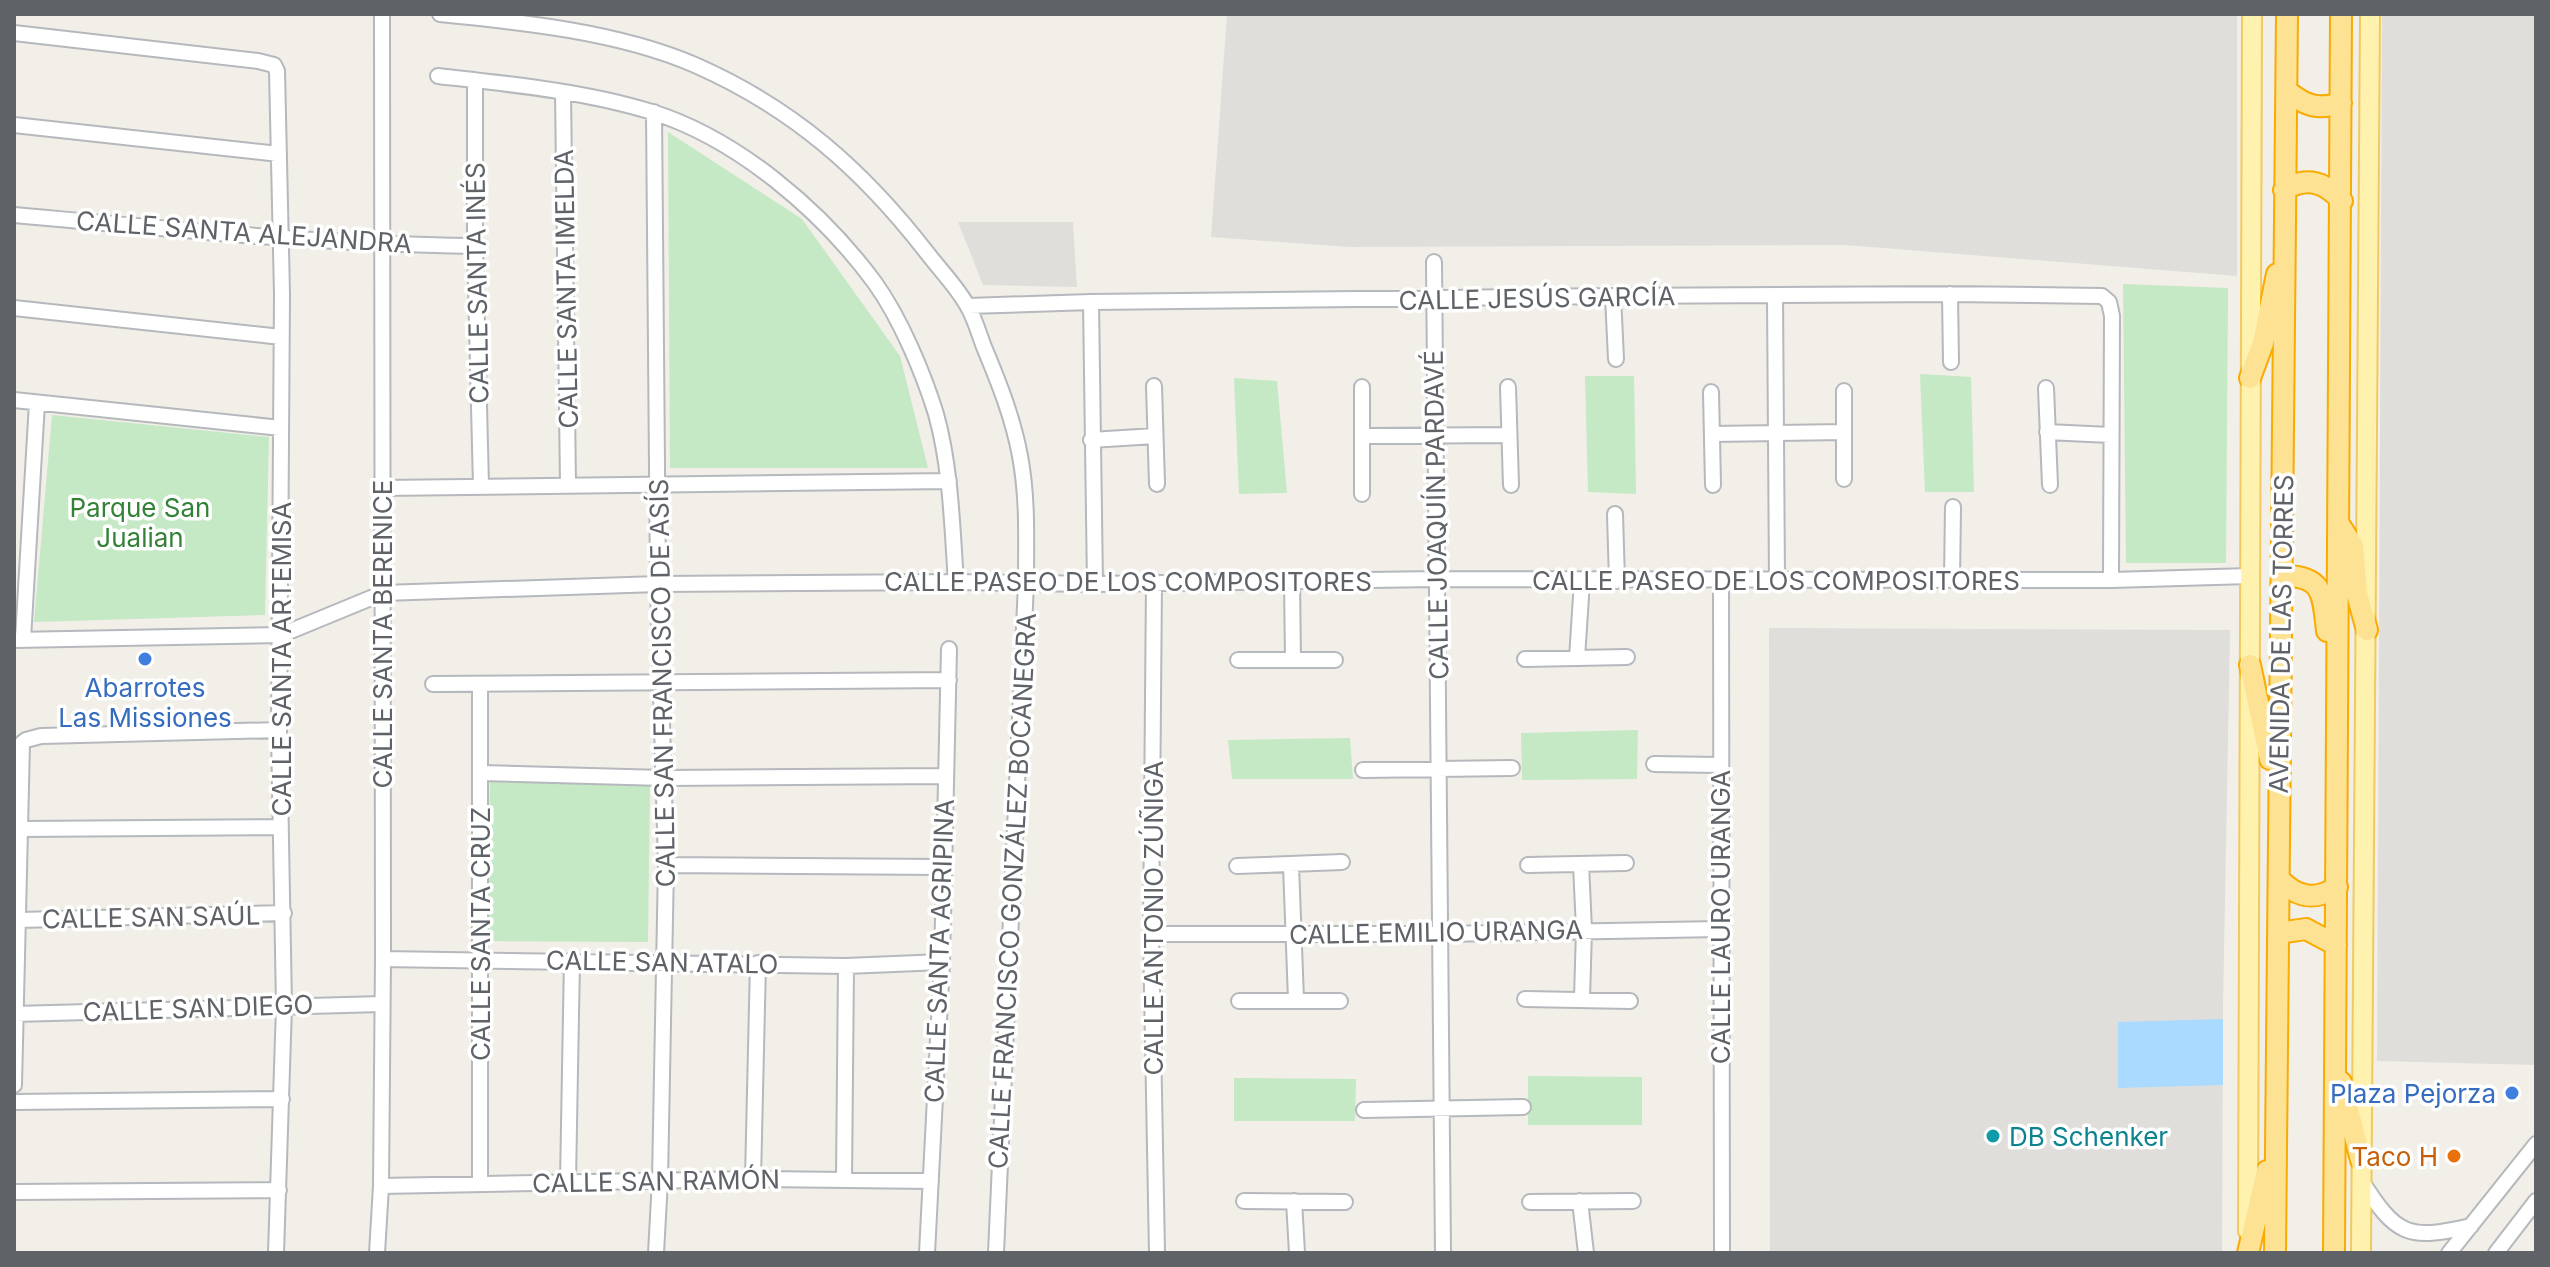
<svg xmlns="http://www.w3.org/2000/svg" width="2550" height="1267" viewBox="0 0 2550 1267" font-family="Inter,sans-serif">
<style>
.industrial{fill:#e0deda}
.green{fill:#c5e8c5}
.water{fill:#aadaff}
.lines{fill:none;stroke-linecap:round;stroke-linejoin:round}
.minor-casing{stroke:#b5b8bc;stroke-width:18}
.major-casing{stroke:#f2c960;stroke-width:22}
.highway-casing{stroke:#f9ab00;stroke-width:24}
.minor{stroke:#fff;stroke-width:14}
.major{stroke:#fff2af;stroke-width:18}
.highway{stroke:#fde293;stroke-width:20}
.shop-dot{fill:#3f7fe0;stroke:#fff;stroke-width:3}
.culture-dot{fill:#0f9aa8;stroke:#fff;stroke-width:3}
.food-dot{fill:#e8710a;stroke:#fff;stroke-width:3}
.labels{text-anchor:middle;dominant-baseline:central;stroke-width:7;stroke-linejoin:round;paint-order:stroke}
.street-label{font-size:26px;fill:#5f6368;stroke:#fff}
.park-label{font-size:26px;fill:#348238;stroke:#fff}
.shop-label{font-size:26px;fill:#366cbe;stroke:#fff}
.culture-label{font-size:26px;fill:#0d838f;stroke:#fff;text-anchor:start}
.food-label{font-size:26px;fill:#c56008;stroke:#fff;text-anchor:end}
</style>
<rect width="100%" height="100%" fill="#f1efe8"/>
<!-- industrial -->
<path class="industrial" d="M1227,14H2237V276L1845,245L1350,247L1211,237Z
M2382,14H2536V1065L2377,1061Z
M958,222H1073L1077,287L983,285Z
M1769,628L2230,630L2223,1006L2222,1253H1770Z"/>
<!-- green -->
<path class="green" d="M668,132L802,219L900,356L928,468H670Z
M2123,284L2228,288L2226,563H2126Z
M1920,374L1971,377L1974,492H1925Z
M1585,376H1634L1636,494L1588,492Z
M1234,378L1277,381L1287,493L1239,494Z
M52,415L269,437L265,615L34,622Z
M1638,730L1637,779L1522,780L1521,733Z
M1350,738L1353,779H1232L1228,740Z
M490,782L650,783L648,942L488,941Z
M1528,1076L1642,1077V1125H1528Z
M1234,1078L1356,1079L1355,1121H1234Z"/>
<!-- water -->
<path class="water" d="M2223,1019V1085L2118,1088V1022Z"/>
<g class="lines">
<defs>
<path id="minor" d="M440,14C522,22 619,32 695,65C793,108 863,170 928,254C941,271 958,288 968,307C975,319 979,334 984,347C999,383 1013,418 1020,456C1028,499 1026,540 1026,583L996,1253
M14,33L258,61L274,65L277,71L282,294L279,730L284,1006L276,1253
M438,76C509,84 584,91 652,112C738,139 822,211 875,283C900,318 923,372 936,414C951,468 952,526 956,582
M475,80V246L481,486
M563,92L568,485
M654,112L658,584L666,865L660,1180L656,1253
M14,125L279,154
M14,215C169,229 319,244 475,246
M1434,262L1443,1253
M1950,294L1951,362
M1613,296L1616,359
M1775,296L1777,581
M1091,302L1095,584
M968,306L1091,302L1613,296L1950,294L2102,296L2109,302L2112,316L2111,580
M14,308L281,337
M1154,386L1157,484
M1362,387V494
M1508,387L1511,485
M2046,388L2050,485
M1711,392L1713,485
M14,400L281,428
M2047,432L2110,435
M1712,434L1843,432
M1363,436L1509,435
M1091,440L1155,436
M1844,479V391
M381,488L949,481
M1615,514L1617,581
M1952,580L1953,507
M1292,581L1293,660
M1721,581L1722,1253
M1154,583L1151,934L1157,1253
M23,639L37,403
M14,640L281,635L383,593L658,584L956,582L1095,584L1436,579L2111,580L2250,576
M1577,658L1582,581
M1525,659L1627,657
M1238,660H1335
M433,684L949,680
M1654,764L1719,765
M1363,770L1512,768
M480,773L664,778L945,776
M21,829L281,827
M1581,864L1584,930L1582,998
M666,865L942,867
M1291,865L1296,1000
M1528,865L1626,863
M1237,866L1342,862
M19,920L284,913
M1151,934H1441L1720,929
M383,959L846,966L942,962
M1525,999L1630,1001
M1239,1001H1340
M14,1014L382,1004
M14,1085L22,743L26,740L41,736L279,730
M14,1102L282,1099
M1364,1110L1523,1107
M753,1179L758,963
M844,1179L846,966
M2361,1180C2396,1235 2407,1241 2471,1226
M568,1181L572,960
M480,1184V684
M381,1186L753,1179L931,1181
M14,1192L279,1190
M1244,1201L1345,1202
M1294,1201L1297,1253
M1580,1201L1586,1253
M1530,1202L1633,1201
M377,1253L381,1186L383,959L382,14
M927,1253L942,962L949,649
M2449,1253L2536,1144
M2496,1253L2536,1201"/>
<path id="major" d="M2248,1231L2252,14
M2361,1253L2370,14"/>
<path id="highway" d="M2287,91C2306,106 2317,110 2341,103
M2284,190C2307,176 2325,182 2342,201
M2250,378L2263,343L2277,274
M2339,524L2353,546L2357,594L2367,630
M2283,576C2324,575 2323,596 2327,631
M2250,665L2270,759
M2280,880C2298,898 2315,901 2337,887
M2279,933L2306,929L2336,945
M2341,1082L2361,1160
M2248,1253L2267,1171
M2275,1253L2287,14
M2334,1253L2341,14"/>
</defs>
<!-- minor casing -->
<use href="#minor" class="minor-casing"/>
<!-- major casing -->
<use href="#major" class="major-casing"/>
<!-- highway casing -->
<use href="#highway" class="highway-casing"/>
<!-- minor -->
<use href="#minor" class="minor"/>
<!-- major -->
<use href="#major" class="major"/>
<!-- highway -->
<use href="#highway" class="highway"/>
</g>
<!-- markers -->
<g class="shop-dot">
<circle cx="145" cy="659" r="8"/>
<circle cx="2512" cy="1093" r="8"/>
</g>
<circle class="culture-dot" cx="1993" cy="1136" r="8"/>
<circle class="food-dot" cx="2454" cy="1156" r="8"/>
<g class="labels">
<!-- street labels -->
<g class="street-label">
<text transform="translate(244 232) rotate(4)">CALLE SANTA ALEJANDRA</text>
<text transform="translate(477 283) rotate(-91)">CALLE SANTA INÉS</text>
<text transform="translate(566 289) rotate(-91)">CALLE SANTA IMELDA</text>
<text transform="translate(1537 298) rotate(-1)">CALLE JESÚS GARCÍA</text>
<text transform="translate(1436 515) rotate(-91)">CALLE JOAQUÍN PARDAVÉ</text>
<text x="1776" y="580">CALLE PASEO DE LOS COMPOSITORES</text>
<text x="1128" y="581">CALLE PASEO DE LOS COMPOSITORES</text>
<text transform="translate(382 634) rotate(-90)">CALLE SANTA BERENICE</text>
<text transform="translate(2281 634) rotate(-89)">AVENIDA DE LAS TORRES</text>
<text transform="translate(281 659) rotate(-90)">CALLE SANTA ARTEMISA</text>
<text transform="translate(662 683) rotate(-91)">CALLE SAN FRANCISCO DE ASÍS</text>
<text transform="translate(1012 891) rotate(-87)">CALLE FRANCISCO GONZÁLEZ BOCANEGRA</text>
<text transform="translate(151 917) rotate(-1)">CALLE SAN SAÚL</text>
<text transform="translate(1720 917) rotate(-90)">CALLE LAURO URANGA</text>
<text transform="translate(1153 918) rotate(-90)">CALLE ANTONIO ZÚÑIGA</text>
<text transform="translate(1436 932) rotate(-1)">CALLE EMILIO URANGA</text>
<text transform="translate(480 934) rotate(-90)">CALLE SANTA CRUZ</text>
<text transform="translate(939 951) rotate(-88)">CALLE SANTA AGRIPINA</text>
<text transform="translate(662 962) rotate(1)">CALLE SAN ATALO</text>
<text transform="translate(198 1008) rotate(-2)">CALLE SAN DIEGO</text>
<text transform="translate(656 1181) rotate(-1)">CALLE SAN RAMÓN</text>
</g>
<!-- park labels -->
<g class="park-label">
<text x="140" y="507">Parque San<tspan x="140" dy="30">Jualian</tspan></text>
</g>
<!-- shop labels -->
<g class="shop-label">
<text x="145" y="687">Abarrotes<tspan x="145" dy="30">Las Missiones</tspan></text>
<text x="2496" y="1093" text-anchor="end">Plaza Pejorza</text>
</g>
<!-- culture labels -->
<g class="culture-label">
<text x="2009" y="1136">DB Schenker</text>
</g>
<!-- food labels -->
<g class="food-label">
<text x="2438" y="1156">Taco H</text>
</g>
</g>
<!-- border -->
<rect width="2550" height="1267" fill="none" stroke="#5f6368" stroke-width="32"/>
</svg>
